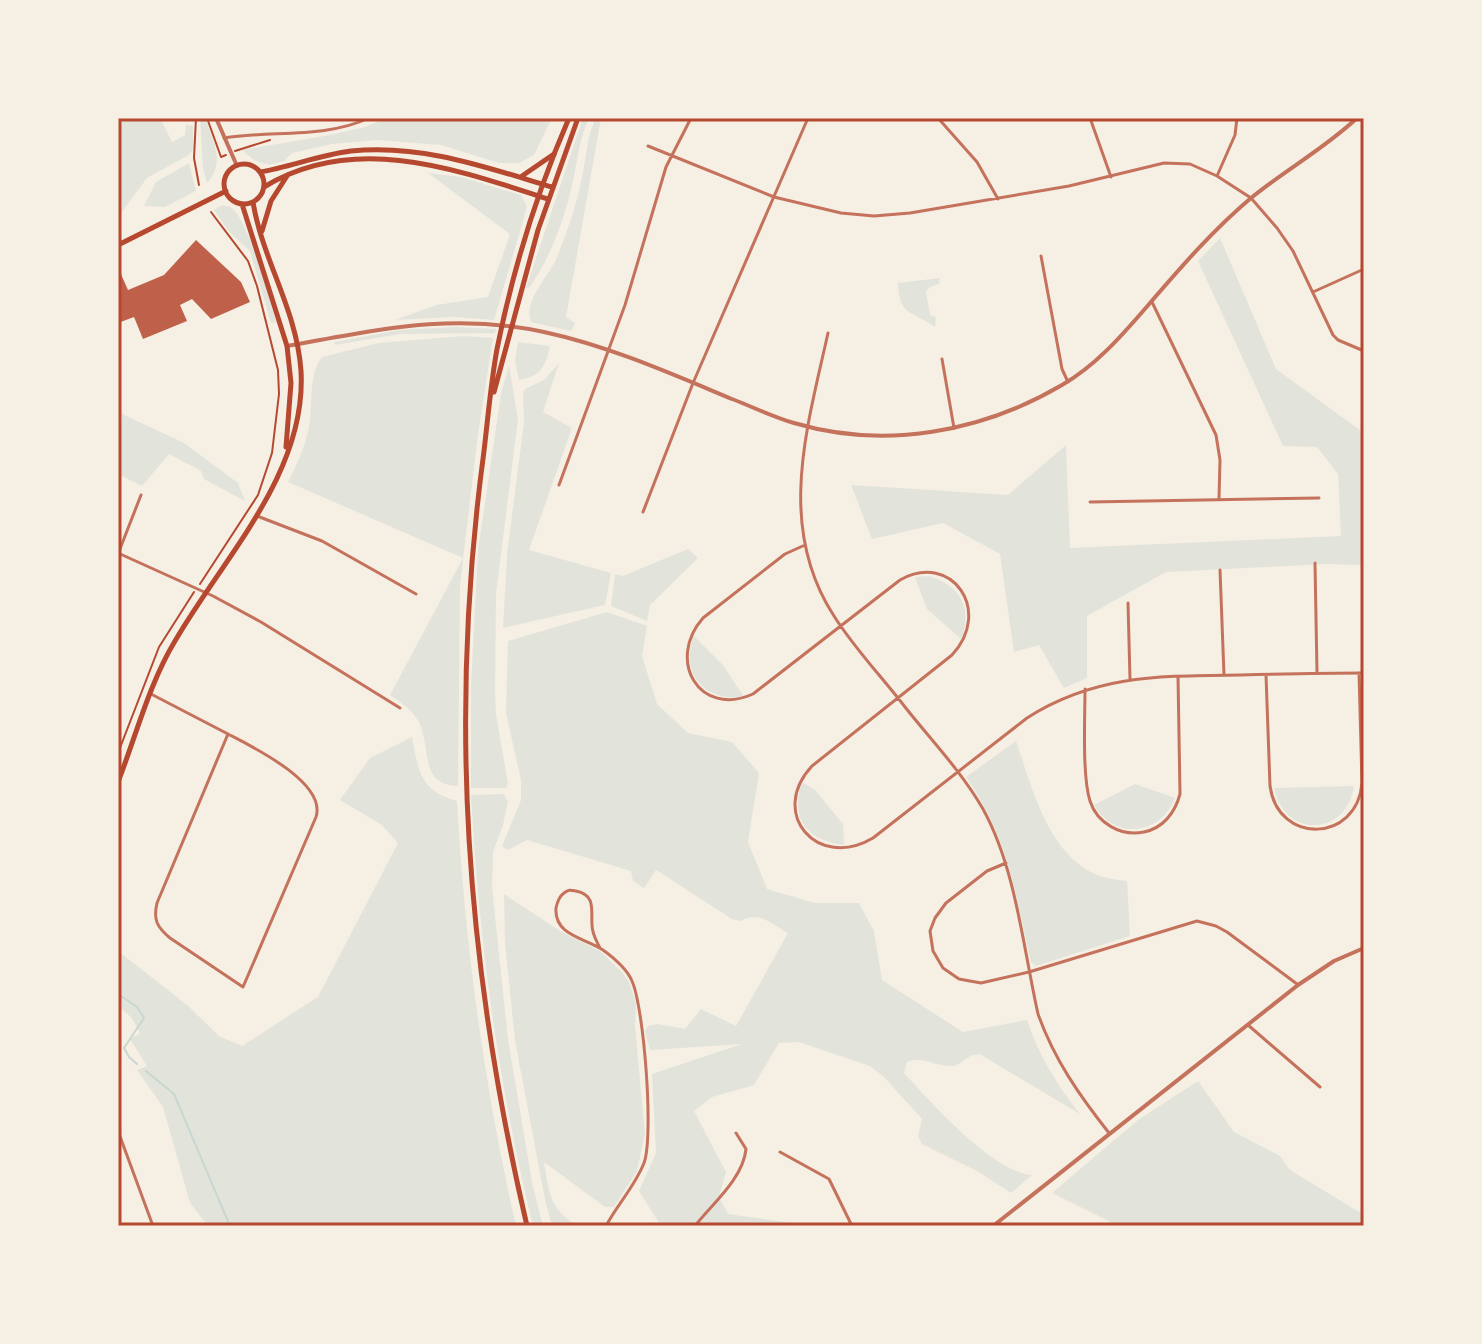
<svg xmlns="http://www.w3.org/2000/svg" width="1482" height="1344" viewBox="0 0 1482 1344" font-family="Helvetica,sans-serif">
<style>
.green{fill:#e2e4dc}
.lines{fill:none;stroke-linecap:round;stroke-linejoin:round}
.stream{stroke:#c9d6d2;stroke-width:2}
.building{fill:#bf614a}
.path{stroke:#b5482f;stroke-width:2}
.minor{stroke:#c5725c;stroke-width:3}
.tertiary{stroke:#c5725c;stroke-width:4}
.secondary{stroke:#b5482f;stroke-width:5}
.trunk{stroke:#b5482f;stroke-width:5}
.neatline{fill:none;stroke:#b5482f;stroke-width:3}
</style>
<rect width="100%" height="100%" fill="#f6efe4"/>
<!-- green -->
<path class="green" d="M118,118H160L172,142L185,135L186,125L193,126V150L189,155L147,178L118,217Z
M200,118H205C213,140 226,164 207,183L203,169Z
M387,118H552L534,155L519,163H499L441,145L377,140L332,144L292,153L284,161L270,165L255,161L242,150L330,135L365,127Z
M583,118H589C578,142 577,166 571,190C562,226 550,257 530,287L526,288Z
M596,118H601L566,317L575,323L571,331L531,322C523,299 550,276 558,255C568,229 578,200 583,172C587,152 587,136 596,118Z
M189,163L196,191L165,207L144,206L156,182Z
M428,173L461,177L521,195L527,207L494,320L453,317L395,320L437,305L488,297L510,234Z
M222,205L231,207C251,225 268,295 276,322L271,323L250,251L230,233L214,210Z
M1220,238L1276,369L1364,433V565L1326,564L1166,572L1087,616V678L1064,688L1039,645L1014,652L1000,554L943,523L872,539L851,485L1008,495L1066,445L1070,548L1341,536L1338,474L1317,447L1283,446L1198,261Z
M940,278L939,284L930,287L926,292L930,315L936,317L935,327C913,310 899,318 898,283Z
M455,327L496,329L495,333L400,334L335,345L334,342L400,330Z
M463,336L493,338L478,434L460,585L458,786C421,785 430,752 421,727C416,712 403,704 390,695L463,558L288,482C297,464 305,447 309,427C313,405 308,375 322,357L378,343Z
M518,342L550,346C546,366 540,377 519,380L515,361Z
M559,363L543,412L572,428L529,550L611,573L605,605L503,628L507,554L524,422L523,394L525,389L544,380Z
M509,365L518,419L496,594L495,690L496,714L508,784L506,788H471V685L478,550L501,394Z
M118,412L184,443L238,483L245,501L204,479L201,471L169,454L142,486L118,474Z
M688,549L698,558L650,605L647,621L611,606L615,574L623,576Z
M928,576C959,584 974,608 961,639L927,609L915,577Z
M607,612L647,626L642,656L657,704L688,733L732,742L759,773L748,842L767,889L815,903H859L874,931L882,980L963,1032L1027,1020C1039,1056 1057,1085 1080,1114L981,1055C967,1052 964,1065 952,1066C935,1067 923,1055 907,1062L904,1073C931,1102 992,1172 1032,1175L1011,1193L977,1171L922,1144L918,1136L922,1119L884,1077L870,1066L799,1042L779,1043L754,1085L712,1097L694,1111L726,1172L719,1197L728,1214L813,1226H661L639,1191L656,1153L652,1074L742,1044L650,1050L645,1031L648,1026L657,1024L685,1029L701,1009L736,1026L788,933C772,924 758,910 741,921L732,919L656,870L644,888L633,881L631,871L527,840L508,850L502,846L521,800V780L506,713L508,641Z
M694,636L723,665L744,697C705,702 679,674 694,636Z
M412,737C418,770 420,791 457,801C465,944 484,1087 516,1226H208L190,1203L163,1107L137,1070L147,1066L130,1039L140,1033L131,1017L118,1006V951L187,1005L219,1036L242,1046L318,997L398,843L382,825L340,800L370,758Z
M1016,741C1032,787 1049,860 1103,877C1110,879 1119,880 1127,881L1130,936L1036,966L1031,962C1015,892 1008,837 966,777Z
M802,782L815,790L843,824L844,845C807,840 790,820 802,782Z
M1135,784L1175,798C1161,835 1114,841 1094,805Z
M1354,786C1347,836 1285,840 1274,788Z
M504,794L508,802L503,825L493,852L492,887L508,1039L532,1182L543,1226H533C498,1084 479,941 471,795Z
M504,894L560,931L600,951L622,972L629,982L636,1003L635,1026L645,1134L637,1171L614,1207H605L544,1162C549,1192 549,1208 577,1226H552L545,1200L515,1041L505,943Z
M1198,1081L1234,1132L1280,1156L1290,1170L1364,1215V1226H1119L1052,1193L1138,1120Z"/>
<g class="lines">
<!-- stream -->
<path class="stream" d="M118,994L137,1007L144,1018L124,1048L129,1057L137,1064
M146,1071L174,1094L230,1226"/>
</g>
<!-- building -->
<path class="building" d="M196,240L241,282L250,302L211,319L192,299L180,305L187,321L143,339L134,317L118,323V273L120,272L128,290L164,275Z"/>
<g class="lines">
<!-- path -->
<path class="path" d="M196,118L194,158L199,185
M207,118L221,157L226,155
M235,151L270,140
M200,584L258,495L272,453L279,394L278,370L257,286L248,261L211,212
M118,753L159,647L194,592"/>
<!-- minor -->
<path class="minor" d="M938,118L977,162L998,199
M1090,118L1111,177
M224,138C271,130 324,139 369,118
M648,146L774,197L841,213L874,216L910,213L1069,186L1164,163L1190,164L1217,176L1251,198L1277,228L1293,251L1333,335L1338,340L1364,351
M1217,176L1235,135L1237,118
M1041,256L1062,369L1068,382
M1313,292L1364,269
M1152,302L1216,435L1220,460L1219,499
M828,333C807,428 776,527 834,616C854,648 882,677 905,707C931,740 962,772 983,809C1016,869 1023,947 1038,1014C1054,1059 1079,1095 1109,1133
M942,359L954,428
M559,485L625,305L666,167L691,118
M1090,502L1319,498
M643,512L693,383L808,118
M257,516L322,541L416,594
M805,545L785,554L703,618C666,660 699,718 753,694L900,580C952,551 993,611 952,655L812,766C768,813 817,871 873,838L1027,718C1096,674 1162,676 1241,675C1282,674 1323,673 1364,673
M118,553L213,596L261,622L400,708
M118,554L141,495
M1315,563L1317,672
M1220,570L1224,675
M1128,603L1130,679
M1266,675L1270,786C1278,845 1357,843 1362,783L1359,673
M1085,689C1085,718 1082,776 1090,801C1097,823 1121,837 1144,832C1163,828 1175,813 1180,794L1178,676
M151,694L228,734C253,747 327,783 316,817L243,987L170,938C157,927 153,920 157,903L228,734
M1006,863L987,871L946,903L935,918L930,931L933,951L943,968L959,979L981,983L1029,972L1197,921L1216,926L1227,932L1297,984
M600,948C596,940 592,934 592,925C591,910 596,895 576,891C571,890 569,889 564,893C560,896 557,903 556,908C554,936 586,938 603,950C614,958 627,969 632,981C644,1008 654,1136 644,1163C635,1186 617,1205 606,1226
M1248,1025L1320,1087
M118,1131L153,1226
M780,1152L829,1179L852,1226
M695,1226C712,1204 743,1179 746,1149L736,1133"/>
<!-- tertiary -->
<path class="tertiary" d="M216,118L237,166
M287,346C378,330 451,312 544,332C609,346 672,374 732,399C753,407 773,417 794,423C885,450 982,432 1062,385C1097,365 1124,333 1150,303C1181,267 1214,229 1251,198C1285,170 1324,149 1357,118
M993,1226L1298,985L1334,961L1364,948"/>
<!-- secondary -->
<path class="secondary" d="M224 184a20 20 0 1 1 40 0a20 20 0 1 1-40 0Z
M260,172C290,167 319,155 351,151C422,144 485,167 552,187
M522,176L554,154
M264,187C354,132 456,169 548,199
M242,204L287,346L291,383L286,447
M262,231L271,201L287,176
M118,245L226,191
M118,782C136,736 149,684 175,641C223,558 307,473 301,371C297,310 262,259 253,202"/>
<!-- trunk -->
<path class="trunk" d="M494,392L538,230L578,118
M527,1226C466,965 448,717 484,451C488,417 491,382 497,349C513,269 537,192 569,118"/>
</g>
<!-- border -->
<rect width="1482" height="1344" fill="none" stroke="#f6efe4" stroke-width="240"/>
<rect x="120" y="120" width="1242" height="1104" class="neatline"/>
</svg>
